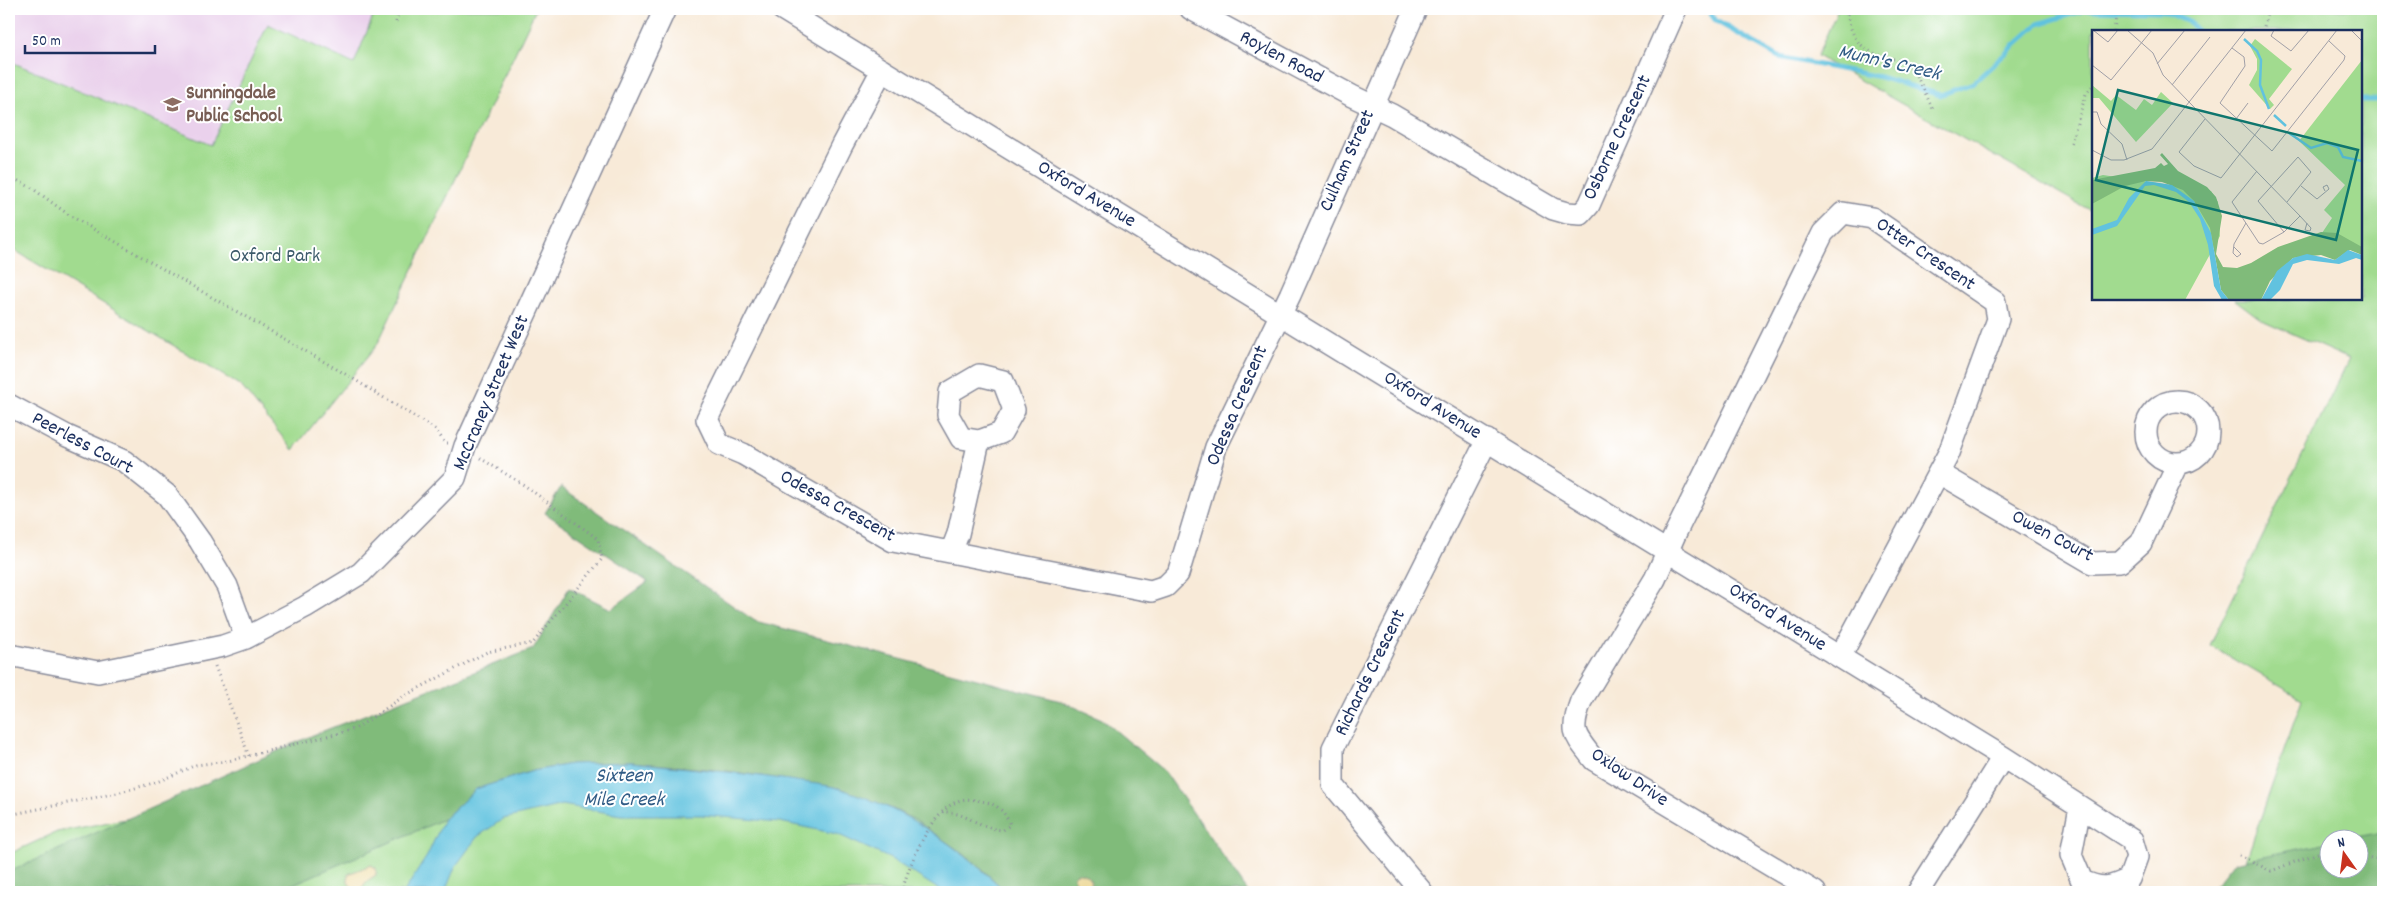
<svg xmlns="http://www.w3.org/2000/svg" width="2392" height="901" viewBox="0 0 2392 901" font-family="Dekko,sans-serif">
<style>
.built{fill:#ead1ec}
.green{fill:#a1db8f;stroke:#5e8576;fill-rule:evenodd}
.forest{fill:#80bb7a;stroke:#4e756c}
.sand{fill:#eeda9e;stroke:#84847e}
.water{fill:#61c2df;stroke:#3e789e}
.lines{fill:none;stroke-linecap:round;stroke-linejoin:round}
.stream{stroke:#61c2df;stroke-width:5}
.minor-casing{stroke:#8a8c9b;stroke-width:24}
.path{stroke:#8a8c9b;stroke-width:3;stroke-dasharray:1 4;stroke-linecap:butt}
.minor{stroke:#fff;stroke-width:21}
.labels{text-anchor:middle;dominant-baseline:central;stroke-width:4;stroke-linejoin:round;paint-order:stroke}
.street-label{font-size:20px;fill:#1b2f5e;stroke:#fff}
.education-label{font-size:20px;font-weight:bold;fill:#785e54;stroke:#fff;text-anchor:start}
.park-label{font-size:20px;fill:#3c5a6a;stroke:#fff}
.water-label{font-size:21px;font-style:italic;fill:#305b85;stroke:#fff}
.inset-river{fill:none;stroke:#61c2df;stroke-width:2.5}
.inset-road{fill:none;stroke:#a09fa7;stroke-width:1}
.view{fill:#0f766e;fill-opacity:0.15;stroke:#0f766e;stroke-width:2.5}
.inset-edge{fill:none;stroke:#1b2f5e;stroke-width:2.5}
</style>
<rect width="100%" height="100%" fill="#fff"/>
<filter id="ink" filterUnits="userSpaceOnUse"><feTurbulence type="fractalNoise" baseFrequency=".02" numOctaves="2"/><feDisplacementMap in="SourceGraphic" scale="10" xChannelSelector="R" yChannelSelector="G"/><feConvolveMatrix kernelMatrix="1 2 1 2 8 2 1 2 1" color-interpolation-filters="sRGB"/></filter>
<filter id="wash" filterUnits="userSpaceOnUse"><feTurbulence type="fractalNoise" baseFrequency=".0096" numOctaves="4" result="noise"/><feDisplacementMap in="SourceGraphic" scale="20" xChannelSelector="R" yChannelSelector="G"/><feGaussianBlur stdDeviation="1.12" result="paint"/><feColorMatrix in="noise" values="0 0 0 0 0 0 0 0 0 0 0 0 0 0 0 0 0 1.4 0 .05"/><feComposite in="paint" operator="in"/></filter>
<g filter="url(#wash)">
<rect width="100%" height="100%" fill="#f8ead8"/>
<!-- built -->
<path class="built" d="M13,9H376L354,64L268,24L212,145L9,61V17Z"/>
<!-- green -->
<path class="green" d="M376,9H536L377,345L293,450L241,386L9,247V61L211,145L268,24L354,64Z
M1838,9H2383V892H2235L2302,699L2210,645L2349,359L2262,320L2234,299H2361V31H2093V212L1817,56ZM2330,838H2360V868H2330Z
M1103,733L1200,820L1230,892H9V854L57,832L214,802Z"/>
<!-- forest -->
<path class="forest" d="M561,487L755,621L1061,701L1102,719L1165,772L1248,892H1006L975,862L915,820L893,809L839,788L728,771L631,762L571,764L533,771L476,789L444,819L289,886L285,892H9V872L313,735L533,649L569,588L611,609L648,582L545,513Z
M2383,832V892H2210L2234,862L2329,843L2330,868H2360V838H2351Z"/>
<!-- sand -->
<path class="sand" d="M371,865L376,868V875L367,881L360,890L352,888L348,882V874Z
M1077,873C1085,872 1091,879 1092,886L1088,892H1064L1067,888L1075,887L1074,876Z"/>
<!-- water -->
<path class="water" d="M631,762C684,768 736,772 789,780C806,783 825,784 841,789C905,809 958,846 1006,892H943L891,859L837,834L780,822L701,815H621L562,805L503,819L477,837L455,867L445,892H404L427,856L444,819L476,789L533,771L571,764Z"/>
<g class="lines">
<!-- stream -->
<path class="stream" d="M1707,9L1716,21L1779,57L1880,77L1940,95L1973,83L2038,24L2085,10L2164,11L2191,23L2197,31
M2361,100H2383"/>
</g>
</g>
<g filter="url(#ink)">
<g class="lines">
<defs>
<path id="minor" d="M782,9L2003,757L2132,840L2137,857L2129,879C2110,888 2103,890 2082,881L2071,855L2080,807
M1191,9L1352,96L1392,115L1553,209L1567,213L1581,214L1589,205L1676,9
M882,70L842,145L707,419L719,444L743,454L893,541L1151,591L1166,586L1178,574L1216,447L1290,295L1416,9
M979,375L1003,381L1014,410L1001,433L979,441L961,438L948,415L950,392Z
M2146 432a31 31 0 1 1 62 0a31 31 0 1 1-62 0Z
M9,405L67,436L124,461L167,495L200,541L227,586L246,638
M1939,473L2092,563L2120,562L2141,543L2178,464
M951,552L958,534L979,441
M9,655L98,672L223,646L246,638L305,607L361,573L455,478L465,446L665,9
M1422,892L1333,785V748L1487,440
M1815,892L1594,760C1575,735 1569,733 1581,701L1655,579L1676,532L1823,233L1843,213L1872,218L1995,302L1998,319L1949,453L1840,657
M1918,892L2003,757"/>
</defs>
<!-- minor casing -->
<use href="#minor" class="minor-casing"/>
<!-- path -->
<path class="path" d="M1846,9C1852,38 1857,49 1887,58C1892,59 1900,59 1905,63C1918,73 1925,94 1933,109
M396,22L399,9
M2114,31L2117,9
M2263,31L2268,9
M2071,143L2086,94L2093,85
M9,176L32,188L69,215L347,375L436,430L445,443H448
M215,666L249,756
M9,818L14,814L117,793L157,782L196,765L228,761L355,729L406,695L487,652L533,643L602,559L598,539L524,485L480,458
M2239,855L2271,871L2318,853L2330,854
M2360,856L2383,860
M902,892C908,866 930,814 956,802C965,797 976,800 986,802C998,805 1006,813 1010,825L1003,830C980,829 965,811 942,812"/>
<!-- minor -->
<use href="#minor" class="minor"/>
</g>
</g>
<!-- icons -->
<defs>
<symbol id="school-bare" viewBox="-9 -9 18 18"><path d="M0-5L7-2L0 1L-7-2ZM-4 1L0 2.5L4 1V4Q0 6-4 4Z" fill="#8d6e63" stroke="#fff" stroke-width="2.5" paint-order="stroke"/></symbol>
</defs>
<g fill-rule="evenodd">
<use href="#school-bare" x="160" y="92" width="25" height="25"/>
</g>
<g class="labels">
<!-- street labels -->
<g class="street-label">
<text transform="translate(1281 58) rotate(28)">Roylen Road</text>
<text transform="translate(1618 138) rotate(-65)">Osborne Crescent</text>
<text transform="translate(1348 161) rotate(-66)">Culham Street</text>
<text transform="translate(1086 195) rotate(31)">Oxford Avenue</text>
<text transform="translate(1925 255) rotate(34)">Otter Crescent</text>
<text transform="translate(492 393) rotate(-67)">McCraney Street West</text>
<text transform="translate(1238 406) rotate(-67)">Odessa Crescent</text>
<text transform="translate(1432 406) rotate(32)">Oxford Avenue</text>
<text transform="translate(82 444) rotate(28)">Peerless Court</text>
<text transform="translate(837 507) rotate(29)">Odessa Crescent</text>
<text transform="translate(2052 537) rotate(28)">Owen Court</text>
<text transform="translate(1777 618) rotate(32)">Oxford Avenue</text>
<text transform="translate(1371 673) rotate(-64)">Richards Crescent</text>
<text transform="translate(1629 778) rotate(34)">Oxlow Drive</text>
</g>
<!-- education labels -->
<g class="education-label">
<text x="186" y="94">Sunningdale<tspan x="186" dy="23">Public School</tspan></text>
</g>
<!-- park labels -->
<g class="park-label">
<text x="275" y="257">Oxford Park</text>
</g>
<!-- water labels -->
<g class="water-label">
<text transform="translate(1889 64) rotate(13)">Munn's Creek</text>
<text x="624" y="777">Sixteen<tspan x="624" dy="24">Mile Creek</tspan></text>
</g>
</g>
<!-- overview -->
<g transform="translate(2092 30)">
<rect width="270" height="270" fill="#f8ead8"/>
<path d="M163,9L200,39L177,69L182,75L178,79L157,55L165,40V29L158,16ZM270,30V220L228,206L240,188L232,180L253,155L207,111ZM0,55L19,71L24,65L44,80L52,69L60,75L69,62L81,73L44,112L7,68H0ZM11,145L119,161L126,172L128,206L93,270H0V148Z" fill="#a1db8f"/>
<path d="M70,123L86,141L115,157L124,167L130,186L124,224L131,237L145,238L159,233L186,217L229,202L245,203L270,217V225L258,220L243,230L229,225L201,228L178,251L169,270H137L129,260L118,198L102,171L91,160L70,152L54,151L33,156L0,174V150L63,138L69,133L72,136L76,134L68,125Z" fill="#80bb7a"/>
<path d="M54,151L80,155L102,171L119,203L129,260L137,270H130L122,256L116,215L108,189L97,172L84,162L62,155L53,156L25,196L0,205V199L25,190L37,168ZM256,220L270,225V230L264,228L247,234L215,230L201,234L188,260L178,270H169L185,241L201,228L215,224L243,230Z" fill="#61c2df"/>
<path class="inset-river" d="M152,9L165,21L169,30L168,55L177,79M182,85L194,96M197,103L219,118L235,113L246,117L251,127L270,131"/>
<path class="inset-road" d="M1,0L16,12L26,0M35,0L61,23L71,45L97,72L208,186L219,198L218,201L213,200L215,193M182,0L179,6L199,21L217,0M259,0L270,11M140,18L152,27L153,36L128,73L180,121L252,30L253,26L237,11M65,34L93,0M0,35L19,50L60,0M80,55L118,7M0,82H5L9,94L30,114L35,130M113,89L87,122L102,136L129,148L245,0M144,89L156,73M0,120L19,130H32L60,119L154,0M165,141L140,172L167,213L171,214L192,202L208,186M209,156L225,169L237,159L235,155L231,157L233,161M192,202L166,171L206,127L219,142L195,172M142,217L149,224L145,227L141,223L142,214L154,193"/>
<path class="view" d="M26,60L266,120L244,210L4,150Z"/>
<rect width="270" height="270" class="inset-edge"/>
</g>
<!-- margin -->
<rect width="2392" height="901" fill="none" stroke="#fff" stroke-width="30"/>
<!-- north arrow -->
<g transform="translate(2344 854) rotate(346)"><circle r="24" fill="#ffffff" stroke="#a4acbf"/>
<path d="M0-4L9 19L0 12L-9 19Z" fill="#c8321e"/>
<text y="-8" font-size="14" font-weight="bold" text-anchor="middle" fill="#1b2f5e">N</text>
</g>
<!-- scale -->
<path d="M25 45v8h130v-8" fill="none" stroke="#1b2f5e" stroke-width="2.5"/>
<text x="32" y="45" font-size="15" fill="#1b2f5e" stroke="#ffffff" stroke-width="4" paint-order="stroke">50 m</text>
</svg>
